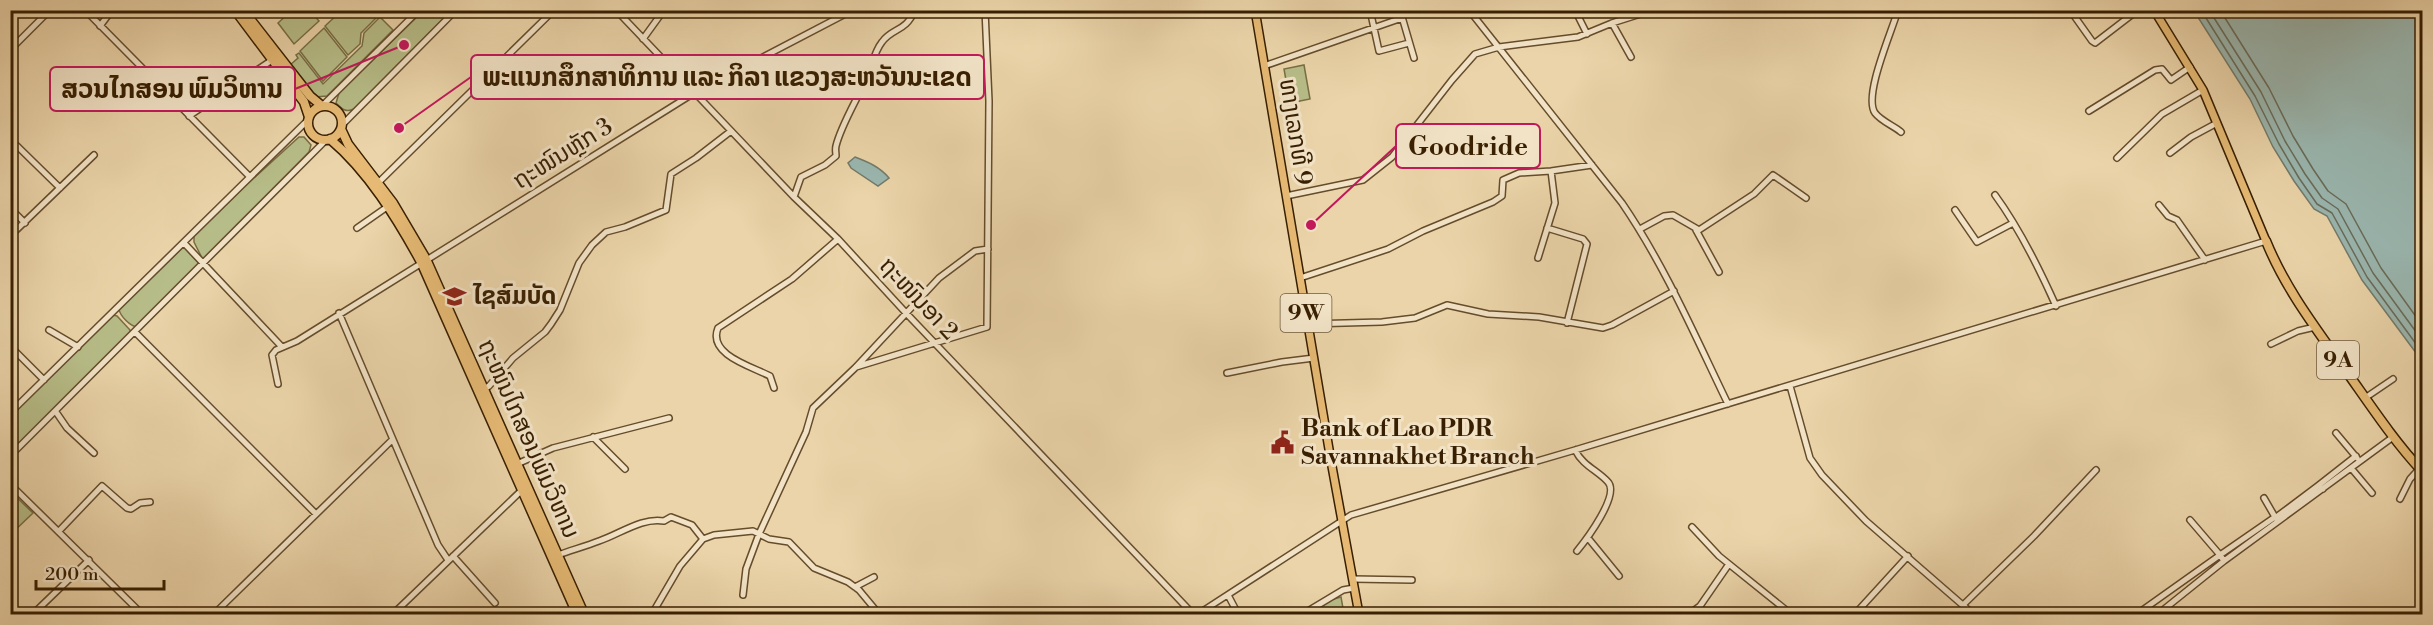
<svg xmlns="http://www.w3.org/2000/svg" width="2433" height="625" viewBox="0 0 2433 625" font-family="'Libre Bodoni','Noto Sans Lao',serif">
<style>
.green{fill:#b7bd88;stroke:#786e44;stroke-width:1.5}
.water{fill:#9ab7b0;stroke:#737a6a;stroke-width:1.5}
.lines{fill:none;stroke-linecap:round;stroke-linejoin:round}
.shore{stroke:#696b58;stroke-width:1.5}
.minor-casing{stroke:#654c2b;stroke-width:8}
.major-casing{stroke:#381f01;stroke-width:10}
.highway-casing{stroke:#381f01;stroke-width:11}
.minor{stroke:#f2e3c7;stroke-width:5}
.major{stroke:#e6ba74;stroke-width:7}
.highway{stroke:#e6ba74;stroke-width:8}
.labels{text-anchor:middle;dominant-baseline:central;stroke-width:6;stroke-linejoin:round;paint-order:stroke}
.shield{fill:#f2e3c7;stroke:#705a3c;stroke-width:1.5}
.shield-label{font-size:22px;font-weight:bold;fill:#381f01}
.street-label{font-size:24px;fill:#381f01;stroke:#f2e3c7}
.poi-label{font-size:24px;font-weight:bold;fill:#381f01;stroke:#f2e3c7;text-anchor:start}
.leader{fill:none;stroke:#c2185b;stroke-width:2}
.callout-dot{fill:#c2185b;stroke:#f2e3c7;stroke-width:2}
.callout{fill:#f2e3c7;stroke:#c2185b;stroke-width:2}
.callout-label{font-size:26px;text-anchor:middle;font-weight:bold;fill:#381f01}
</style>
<rect width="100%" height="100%" fill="#ebd4a9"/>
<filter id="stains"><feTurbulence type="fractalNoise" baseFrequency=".00333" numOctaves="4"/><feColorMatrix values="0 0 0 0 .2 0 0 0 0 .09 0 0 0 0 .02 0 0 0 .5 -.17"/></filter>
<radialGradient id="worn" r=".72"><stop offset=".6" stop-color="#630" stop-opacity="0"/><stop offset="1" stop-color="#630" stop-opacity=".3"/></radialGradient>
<!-- green -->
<path class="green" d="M347,10L373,11L378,16L361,33L360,44L348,55L325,26L339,13L342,15Z
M291,11H310L319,21L294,44L278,23Z
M423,11H453L354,109C346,113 342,109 336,103L339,93Z
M380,17L393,30L327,96L315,97L290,65L298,58L296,55L299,53L323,84L362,46L364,33Z
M324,28L347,57L323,81L300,51Z
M1304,65L1310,99L1290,103L1284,69Z
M299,137H304L311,145L309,152L205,258H202L194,242V236L244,187Z
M182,248H185L200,264L137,327C130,326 120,316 119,309Z
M113,315L117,316L130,330V333L11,451V415Z
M10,491L33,513L11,534H10Z
M1341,597L1344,614H1306L1327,601Z"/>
<!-- water -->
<path class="water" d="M2194,11H2422V361L2362,280L2327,216L2314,209L2294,181L2273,147L2250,99Z
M855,157C868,162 880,167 889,178L878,186L851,168L848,163Z"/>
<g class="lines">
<!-- shore -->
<path class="shore" d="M2201,10L2255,96L2279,144L2299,178L2317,204L2332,213L2367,277L2422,352
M2209,10L2261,92L2285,141L2305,174L2322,198L2338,209L2373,273L2422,340
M2220,10L2269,88L2293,136L2313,169L2328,191L2346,204L2381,268L2422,325"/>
<defs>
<path id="minor" d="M85,10L250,177
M616,10L794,197L838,239L906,313L1193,614
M1370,10L1379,51L1409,43
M1400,10L1414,58
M1469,10L1622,203C1665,266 1695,336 1728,404
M1575,10L1587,34
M1898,10C1892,31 1863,96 1875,113C1881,121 1894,126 1901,132
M2070,10L2092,41L2095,43L2138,10
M1612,23L1653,10
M100,26L112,10
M643,39L664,10
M10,50L50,10
M1264,66L1402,18
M322,106L419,10
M2089,111L2155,70L2162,69L2171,80L2190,67
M189,116L272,60
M341,126L456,10
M10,139L60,188
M2170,153L2191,137L2217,123
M2117,158L2162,114L2203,90
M378,183L554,10
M1995,195C2020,229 2039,268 2056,306
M1286,196L1363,180L1392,157L1452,80L1475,54L1499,47L1578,37L1612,23L1631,57
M794,197L801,177L825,165L836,156C836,152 835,150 836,146C841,125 858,98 867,77C872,66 874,52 882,42C893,27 905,33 915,10
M2159,205L2168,216L2177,220L2205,260
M10,208L25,223
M1955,210L1977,242L2013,223
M357,228L387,207
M1547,228L1583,239L1587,244L1567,323
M1640,229L1664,216L1673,215L1699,230L1754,194L1773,175L1806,198
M1696,230L1719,272
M10,236L94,155
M184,243L282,347
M1538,258L1555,203L1551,171
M1300,278L1388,249L1423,231L1493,202L1502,196L1503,180L1519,173L1551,171L1592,165
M339,313L438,545L448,560
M1308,324L1382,322L1415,318L1447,305L1488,314L1539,317L1603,328L1612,325L1674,291
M49,330L78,347
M135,332L316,514
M2271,344L2298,331L2315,327
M10,346L44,380
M856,367L987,327L989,101L985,10
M1227,373L1282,362L1314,358
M278,384L272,355L276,350L297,341L694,93L853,10
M1790,386L1810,458L1822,475L1866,521L1973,614
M774,388L770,376C753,367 707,355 718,328L792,279L838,239
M484,389L489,386L513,358L545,332L551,324L560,310L579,263L592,245L606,232L625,227L666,210L671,174L696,158L731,131
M2365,398L2393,379
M56,412L67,428L94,453
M10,413L308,120
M2336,433L2357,458
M593,437L625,469
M1575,450C1583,466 1597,470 1608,482C1620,495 1586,540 1577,551
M10,456L327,139
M517,464L553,448L669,418
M2351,468L2372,493
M10,484L142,614
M2319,485L2356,456
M2400,499L2410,479L2420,468
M2275,518L2319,485L2323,489
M1692,527L1719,556L1791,614
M59,531L102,486L127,508L131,509L140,503L150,502
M1588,538L1619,576
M558,555C572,550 586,546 599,541C620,534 642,517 664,521L671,517L692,525L703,539
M453,556L495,603
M2222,558L2220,555L2275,517L2264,498
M1353,579L1412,580
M855,587L874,577
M743,595L746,569L759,534L806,432L813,408L856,367L939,278L975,251L988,249
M1228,595L1238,614
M1963,605L2034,536L2096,470
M2148,607L2153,614
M33,614L89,560
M214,614L392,440
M393,614L523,489
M652,614L680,566L703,539L714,535L753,531L769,539L789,542L814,568L848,582L859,590L879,614
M1198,614L1351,515L1575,450L2266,241
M1303,614L1343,590L1354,588
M1689,614L1700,606L1729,564
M1855,614L1908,556
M2067,614L2069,613
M2137,614L2220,555L2190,520
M2158,614L2224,561L2393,437"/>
<path id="major" d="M1255,10L1331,461L1359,614
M2154,10L2203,90L2266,241"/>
<path id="highway" d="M235,10L304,102L309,117
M243,10L310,96L322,106
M308 123a17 17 0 1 1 34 0a17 17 0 1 1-34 0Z
M341,129L348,144L393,203L426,259L584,614
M330,139C368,171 397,218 421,262L577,614
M2266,241C2285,288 2315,327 2344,368C2369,403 2393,440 2422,471"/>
</defs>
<!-- minor casing -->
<use href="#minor" class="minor-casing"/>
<!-- major casing -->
<use href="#major" class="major-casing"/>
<!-- highway casing -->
<use href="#highway" class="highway-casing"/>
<!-- minor -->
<use href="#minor" class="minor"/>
<!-- major -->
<use href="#major" class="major"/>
<!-- highway -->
<use href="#highway" class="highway"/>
</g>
<!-- icons -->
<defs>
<symbol id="school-bare" viewBox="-9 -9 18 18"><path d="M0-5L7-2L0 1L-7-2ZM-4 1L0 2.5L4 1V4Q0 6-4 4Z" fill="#8f2418" stroke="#f2e3c7" stroke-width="2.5" paint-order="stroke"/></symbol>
<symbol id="civic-bare" viewBox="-9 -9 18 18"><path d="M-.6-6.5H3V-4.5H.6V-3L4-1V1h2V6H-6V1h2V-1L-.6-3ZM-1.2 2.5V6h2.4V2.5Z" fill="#8f2418" stroke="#f2e3c7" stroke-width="2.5" paint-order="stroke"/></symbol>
</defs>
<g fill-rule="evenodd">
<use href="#school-bare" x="438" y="280" width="33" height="33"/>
<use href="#civic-bare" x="1266" y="426" width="33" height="33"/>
</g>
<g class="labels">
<!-- shield labels -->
<g class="shield">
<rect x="1280.5" y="294" width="51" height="38" rx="4.5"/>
<rect x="2317" y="341" width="42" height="38" rx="4.5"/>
</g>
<g class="shield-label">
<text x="1306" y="313">9W</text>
<text x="2338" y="360">9A</text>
</g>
<!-- street labels -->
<g class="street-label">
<text transform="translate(1295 132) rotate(81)">ທາງເລກທີ 9</text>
<text transform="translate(563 154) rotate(-32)">ຖະໜົນຫຼັກ 3</text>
<text transform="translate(918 299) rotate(47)">ຖະໜົນອາ 2</text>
<text transform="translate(528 439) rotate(66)">ຖະໜົນໄກສອນພົມວິຫານ</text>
</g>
<!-- poi labels -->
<g class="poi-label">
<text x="473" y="297">ໄຊສົມບັດ</text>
<text x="1301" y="429">Bank of Lao PDR<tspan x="1301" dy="28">Savannakhet Branch</tspan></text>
</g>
</g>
<!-- callouts -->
<path class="leader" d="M399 128L471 77M404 45L295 89M1311 225L1396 146"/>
<g class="callout-dot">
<circle cx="399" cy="128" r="6"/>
<circle cx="404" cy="45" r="6"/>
<circle cx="1311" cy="225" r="6"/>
</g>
<g class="callout">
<rect x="471" y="55" width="513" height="44" rx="6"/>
<rect x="50" y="67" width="245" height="44" rx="6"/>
<rect x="1396" y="124" width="144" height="44" rx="6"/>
</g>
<g class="callout-label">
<text x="727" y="86">ພະແນກສຶກສາທິການ ແລະ ກິລາ ແຂວງສະຫວັນນະເຂດ</text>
<text x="172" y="98">ສວນໄກສອນ ພົມວິຫານ</text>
<text x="1468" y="155">Goodride</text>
</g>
<!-- margin -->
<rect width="2433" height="625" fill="none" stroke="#ebd4a9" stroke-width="36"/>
<rect x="12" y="12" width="2409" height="601" fill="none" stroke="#381f01" stroke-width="3"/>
<rect x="18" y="18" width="2397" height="589" fill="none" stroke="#381f01" stroke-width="1.5"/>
<!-- scale -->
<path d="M36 580v9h128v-9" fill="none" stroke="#381f01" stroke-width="3"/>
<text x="45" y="580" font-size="18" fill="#381f01" stroke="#f2e3c7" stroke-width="4.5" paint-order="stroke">200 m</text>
<rect width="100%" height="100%" filter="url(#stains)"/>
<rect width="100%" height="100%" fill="url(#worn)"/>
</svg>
